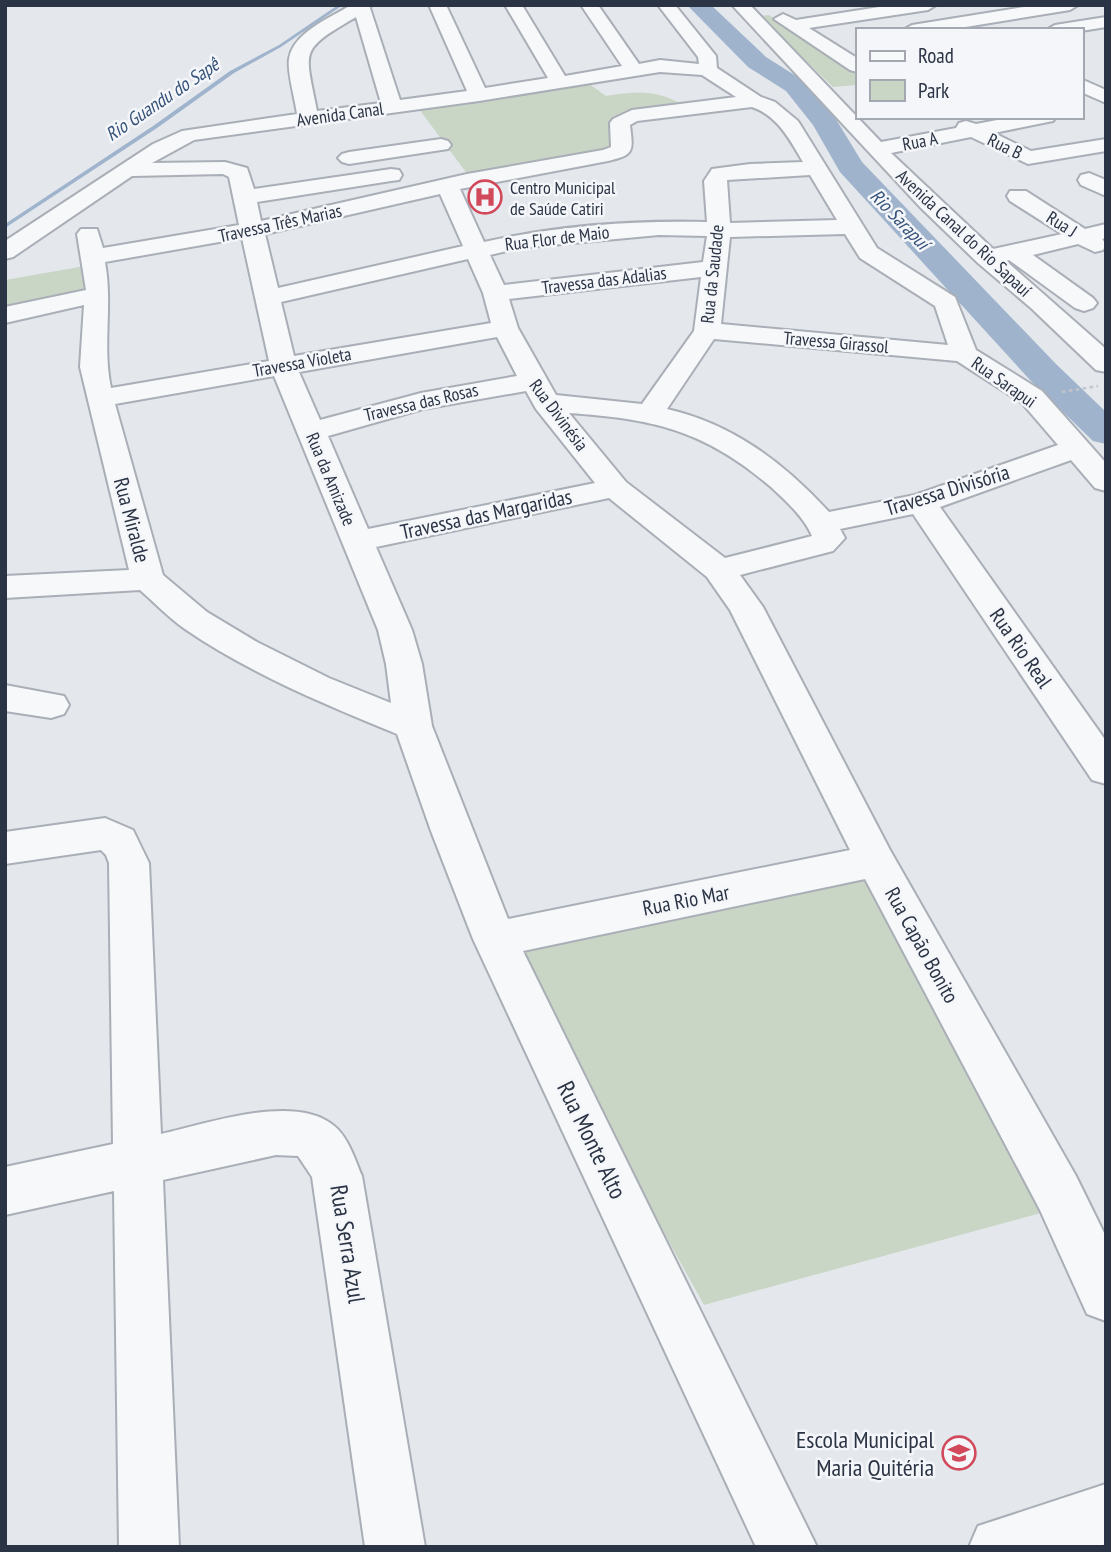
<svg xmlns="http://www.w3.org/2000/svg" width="1111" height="1552" viewBox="0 0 1111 1552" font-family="'PT Sans Narrow',sans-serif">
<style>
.green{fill:#c9d6c5}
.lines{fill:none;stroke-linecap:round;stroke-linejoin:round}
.stream{fill:#9fb4cc;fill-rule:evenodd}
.river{fill:#9fb4cc;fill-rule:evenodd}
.minor-casing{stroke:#a9aeb7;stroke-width:4}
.path{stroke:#c2c5cb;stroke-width:2.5;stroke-dasharray:3.5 3.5;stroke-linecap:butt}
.minor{fill:#f7f8fa;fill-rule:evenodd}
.labels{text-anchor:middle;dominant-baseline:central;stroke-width:5;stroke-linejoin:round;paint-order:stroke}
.far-street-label{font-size:18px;fill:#2b3445;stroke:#f4f6f9}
.far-poi-label{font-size:18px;fill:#2b3445;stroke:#f4f6f9;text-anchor:start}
.far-water-label{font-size:19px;font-style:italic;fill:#34527a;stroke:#f4f6f9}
.street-label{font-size:21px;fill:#2b3445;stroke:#f4f6f9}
.near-street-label{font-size:24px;fill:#2b3445;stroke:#f4f6f9}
.near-poi-label{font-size:24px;fill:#2b3445;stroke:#f4f6f9;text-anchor:end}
</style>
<rect width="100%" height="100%" fill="#e4e7ec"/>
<!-- green -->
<path class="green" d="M769,15L857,73V85L833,87L760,16Z
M585,81L606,96C638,91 658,89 686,107L624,117L620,146L607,155L471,179L416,105Z
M85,266L94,290L5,311V280Z
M875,871L1052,1210L704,1305L503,942Z"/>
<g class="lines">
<!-- stream -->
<path class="stream" d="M338,5H343L281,47L234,73L157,128L5,228V224L153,126L230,71L279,45Z"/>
<!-- river -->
<path class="river" d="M687,5H711L766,57L804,81L834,116L862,162L1056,364L1106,412V444L1093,441L1030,380L840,172L813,125L786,91L748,67Z"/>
<defs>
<path id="minor" d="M351,5H371L370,8L400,100L467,91L429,5H446L485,88L548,78L505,5H522L565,76L622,66L581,5H598L639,64L660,60L699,64L698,57L658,5H675L716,56L717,68L761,97L775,102L798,121L877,248L955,297L976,350L1042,391L1106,463V491L1095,488L1071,460L940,507L1106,741V784L1092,780L913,514L840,529L845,538L833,551L740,575L763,607L890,850L1076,1176L1106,1237V1321L1087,1314L1040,1210L865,879L523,951L817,1547H756L473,939L431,831L397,734C324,704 251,674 185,629C169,618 155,603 140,590L5,598V576L129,570L80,367L84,305L5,323V307L86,290L77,234L81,229H97L103,248L239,225L229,177L223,174L132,176L13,257L5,259V241L153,144L182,131L297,114C295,99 287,72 289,59C293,32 332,17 351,5ZM356,17L381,103L317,111C305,49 298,51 356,17ZM660,72L702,75L736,97L632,110L613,119L610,123L611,147L603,150L467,174L261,221L257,202L391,181L399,180L402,175L399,170L391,169L254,189L247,168L225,162L152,163L194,140L479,101ZM752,107C778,116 790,140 803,162L750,164L712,169L704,181L707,222C633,220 556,226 484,242L460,189L608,161C635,155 633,151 630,125L637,121ZM810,175L837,220L730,223L727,180ZM440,194L463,246L278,288L265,234ZM845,234L860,258L935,306L948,345L721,324L730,237ZM659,235L707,236L703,262L504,285L490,255L519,248ZM242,238L269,361L111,388C102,346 113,305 105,262ZM468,259L483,293L491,323L294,356L281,302ZM701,277L694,331L642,404L556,395L518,328L509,299ZM497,337L517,376L421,393L320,420L299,372ZM714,339L957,361L1022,403L1058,445L915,495L829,512C784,463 733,424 667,409ZM274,376L378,630L386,664L391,703L329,678L257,642L207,612L163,575L115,404ZM526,391L536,409L595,483L368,529L328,436L423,409ZM569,413C654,419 704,430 771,487C786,501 804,517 812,536L725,558L626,482ZM609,498L707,577L730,610L850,850L508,919L432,726L422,664L412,630L376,547Z
M732,5H750L881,142L956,128L959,123L966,121L976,124L1013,117H1056L1053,121L994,133L1031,151L1106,139V151L1028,164L971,137L891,153L993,249L1062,234L1010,201L1007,196L1010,191H1026L1085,229L1106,224V238L1102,239L1106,244L1103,250L1095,252L1078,244L1033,255L1093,298L1097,303L1093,308L1084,311L1075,308L1009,260L1006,261L1106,349V372L1096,370L1031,308L978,263L920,207Z
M892,5H936L928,10L809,28L857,58V72L850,70L774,19L783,14L796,20Z
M1036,5H1078L1070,10L947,30H903L912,25Z
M1106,17V27L1081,31L1046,30L1055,25Z
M1081,79L1106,90V103L1081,92Z
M441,139L448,141L451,145L448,149L349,164L342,162L338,158L342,154L349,152Z
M1089,173L1106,180V196L1081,185L1078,180L1081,175Z
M5,685L64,696L69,705L64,714L51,718L5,711Z
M105,818L133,830L149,863L161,1134C207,1124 294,1093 333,1125C348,1136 355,1160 362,1176L425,1547H365L312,1177L298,1156L276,1155L163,1180L179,1547H119L114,1191L5,1215V1167L113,1144L109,863L106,855L101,850L5,864V832Z
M1106,1484V1544L1096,1547H969L978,1526Z"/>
</defs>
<!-- minor casing -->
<use href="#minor" class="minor-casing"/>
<!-- path -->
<path class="path" d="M1062,392L1098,386"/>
<!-- minor -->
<use href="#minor" class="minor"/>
</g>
<!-- icons -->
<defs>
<symbol id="hospital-ring" viewBox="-11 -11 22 22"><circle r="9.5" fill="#f4f6f9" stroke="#d1495b" stroke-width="1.5"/><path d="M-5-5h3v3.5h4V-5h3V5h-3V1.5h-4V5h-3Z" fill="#d1495b"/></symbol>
<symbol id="school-ring" viewBox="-11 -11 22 22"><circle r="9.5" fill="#f4f6f9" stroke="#d1495b" stroke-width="1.5"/><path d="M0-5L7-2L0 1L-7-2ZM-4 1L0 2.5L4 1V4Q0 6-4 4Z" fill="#d1495b"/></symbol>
</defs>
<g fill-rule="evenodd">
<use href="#hospital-ring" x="466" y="178" width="38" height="38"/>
<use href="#school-ring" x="940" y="1434" width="38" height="38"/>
</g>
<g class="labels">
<!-- far-street labels -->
<g class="far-street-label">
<text transform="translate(340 114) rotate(-8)">Avenida Canal</text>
<text transform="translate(920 141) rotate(-11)">Rua A</text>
<text transform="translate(1005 146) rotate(26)">Rua B</text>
<text transform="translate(280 223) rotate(-12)">Travessa Três Marias</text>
<text transform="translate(1062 224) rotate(32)">Rua J</text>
<text transform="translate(964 233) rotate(43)">Avenida Canal do Rio Sapauí</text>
<text transform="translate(557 238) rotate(-7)">Rua Flor de Maio</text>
<text transform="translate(712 274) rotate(-84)">Rua da Saudade</text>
<text transform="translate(604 280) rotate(-7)">Travessa das Adalias</text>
<text transform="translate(836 342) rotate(5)">Travessa Girassol</text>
<text transform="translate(302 362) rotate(-10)">Travessa Violeta</text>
<text transform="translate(1004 382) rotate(35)">Rua Sarapui</text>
<text transform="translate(421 402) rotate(-13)">Travessa das Rosas</text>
<text transform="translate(559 415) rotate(53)">Rua Divinésia</text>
<text transform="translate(331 479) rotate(67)">Rua da Amizade</text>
</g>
<!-- far-poi labels -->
<g class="far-poi-label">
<text x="510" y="187">Centro Municipal<tspan x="510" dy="21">de Saúde Catiri</tspan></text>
</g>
<!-- far-water labels -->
<g class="far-water-label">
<text transform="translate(162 99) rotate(-34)">Rio Guandu do Sapê</text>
<text transform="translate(900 219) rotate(46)">Rio Sarapuí</text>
</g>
<!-- street labels -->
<g class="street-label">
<text transform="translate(947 490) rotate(-17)">Travessa Divisória</text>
<text transform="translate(486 514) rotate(-12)">Travessa das Margaridas</text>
<text transform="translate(132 520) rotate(75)">Rua Miralde</text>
<text transform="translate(1021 648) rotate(55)">Rua Rio Real</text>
<text transform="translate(686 900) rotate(-11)">Rua Rio Mar</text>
<text transform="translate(922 945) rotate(61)">Rua Capão Bonito</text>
</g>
<!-- near-street labels -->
<g class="near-street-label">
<text transform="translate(592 1140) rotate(64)">Rua Monte Alto</text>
<text transform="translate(348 1244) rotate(81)">Rua Serra Azul</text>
</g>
<!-- near-poi labels -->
<g class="near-poi-label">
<text x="934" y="1439">Escola Municipal<tspan x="934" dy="28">Maria Quitéria</tspan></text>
</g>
</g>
<!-- border -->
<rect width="1111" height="1552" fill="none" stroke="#2b3445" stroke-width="14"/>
<!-- legend -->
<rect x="856" y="28" width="228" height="91" fill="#f4f6f9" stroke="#a4a8b1" stroke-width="2"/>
<rect x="870" y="51" width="35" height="10" fill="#f7f8fa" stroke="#a4a8b1" stroke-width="2"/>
<text x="918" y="63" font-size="21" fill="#2b3445">Road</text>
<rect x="870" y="80" width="35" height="21" fill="#c9d6c5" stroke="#a4a8b1" stroke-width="2"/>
<text x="918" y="98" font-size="21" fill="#2b3445">Park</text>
</svg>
